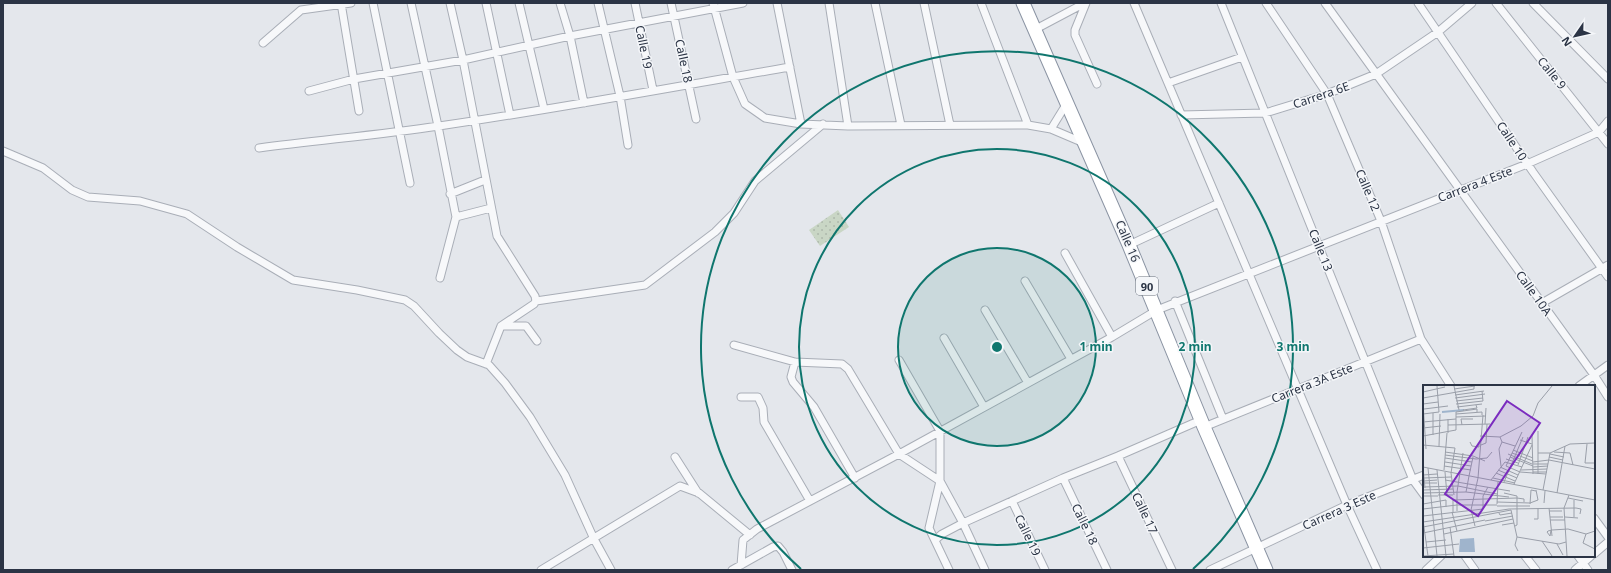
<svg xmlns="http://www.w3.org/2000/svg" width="1611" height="573" viewBox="0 0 1611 573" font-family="'Noto Sans',sans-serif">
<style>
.park{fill:url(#park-dots)}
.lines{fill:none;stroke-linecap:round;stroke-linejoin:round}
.street-casing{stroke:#a9aeb7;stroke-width:9}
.highway-casing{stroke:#8b94a3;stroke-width:15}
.street{stroke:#f7f8fa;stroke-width:7}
.highway{stroke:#fff;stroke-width:13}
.ring{fill:none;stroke:#0f766e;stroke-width:2}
.labels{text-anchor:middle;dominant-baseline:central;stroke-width:3;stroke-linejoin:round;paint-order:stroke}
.shield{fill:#f4f6f9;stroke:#676e7b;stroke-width:1}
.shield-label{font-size:11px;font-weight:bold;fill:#2b3445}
.street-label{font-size:12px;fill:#2b3445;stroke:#f4f6f9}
.inset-river{fill:none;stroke:#9fb4cc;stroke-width:2}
.inset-road{fill:none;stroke:#9a9fa9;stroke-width:1}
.view{fill:#7b2cbf;fill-opacity:0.15;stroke:#7b2cbf;stroke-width:2}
.inset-edge{fill:none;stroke:#2b3445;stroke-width:2}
.centre{fill:#0f766e;stroke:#f4f6f9;stroke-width:2}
.ring-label{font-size:12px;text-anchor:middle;font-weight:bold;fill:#0f766e;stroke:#f4f6f9;stroke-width:3;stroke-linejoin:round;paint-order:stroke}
</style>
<defs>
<pattern id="park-dots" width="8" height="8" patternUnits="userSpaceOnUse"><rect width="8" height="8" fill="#c9d6c5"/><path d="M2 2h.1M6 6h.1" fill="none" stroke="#adb8ab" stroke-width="1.8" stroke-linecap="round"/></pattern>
</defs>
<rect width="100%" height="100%" fill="#e4e7ec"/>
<!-- park -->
<path class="park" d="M838,210L849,227L820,246L809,230Z"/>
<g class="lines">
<defs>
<path id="street" d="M341,3L359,111
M373,3L410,183
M411,3L438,126L456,217L440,278
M450,3L463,60L497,236L535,296L536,301L534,304L501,326L486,364
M486,3L510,115
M519,3L544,109
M560,3L570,36L584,103
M598,3L620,96L628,145
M635,3L653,90
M671,3L696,119
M713,3L733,77L745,104L765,118L801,124L848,126L1028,125L1051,129L1084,143
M777,3L801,124
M829,3L848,126
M875,3L901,125
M924,3L950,125
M981,3L1028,125
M1086,3L1075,30V35L1097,84
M1134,3L1347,505L1377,570
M1221,3L1413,480L1424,495
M1266,3L1327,94L1381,221L1421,339L1451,386
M1325,3L1594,375L1608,397
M1418,3L1533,172L1608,277
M1496,3L1608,144
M1533,3L1608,79
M1034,30L1085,3
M263,43L301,10L351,3
M1168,83L1242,57
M309,91L354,79L463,60L570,36L743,3
M1181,115L1265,113L1327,94L1376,74L1438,32L1472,3
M1051,129L1067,103
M259,148C319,140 379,135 439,126C556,109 673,87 790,67
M3,151L43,168L72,190L88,197L140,201L187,214L237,247L293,280L357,290L405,300L414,306L439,333L457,350L467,357L489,365L505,383L530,417L565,475L594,539L611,570
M450,194L485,180
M456,217L491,208
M1129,245L1219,203
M1065,253L1112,337
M1025,281L1071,359
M536,301L645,285L715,232L734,213L755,181L823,124
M1175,301L1223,419
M1542,303L1608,265
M985,310L1028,383
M501,326H526L537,341
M944,338L984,407
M734,345L795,362L842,364L848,369L899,454L940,481L963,523L985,570
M899,360L940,431V481L929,528L949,570
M795,362L791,377L793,382L814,407L855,478
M1579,386L1608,365
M741,397H758L763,408L764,422L810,501
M1204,427L1421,339
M1118,456L1172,570
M675,457L698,493
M1063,478L1107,570
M1012,501L1045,570
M1594,518L1608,537
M935,540L942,534L963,523L1063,478L1118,456L1201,420
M1594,554L1608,542
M1465,556L1475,570
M1525,556L1536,570
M1578,556L1588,570
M741,565L743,540L757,529L899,454L1112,337L1157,310L1527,164L1599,132L1608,121
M541,570L680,486L699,493L750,535
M732,570L773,547L778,546L783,552L792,570
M1210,570L1347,505L1424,475
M1426,570L1441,556
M1575,570L1591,556"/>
<path id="highway" d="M1023,3L1129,245L1204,427L1266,570"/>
</defs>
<!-- street casing -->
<use href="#street" class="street-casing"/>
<!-- highway casing -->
<use href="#highway" class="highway-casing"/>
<!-- street -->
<use href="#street" class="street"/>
<!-- highway -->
<use href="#highway" class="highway"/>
</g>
<!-- distance rings -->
<circle cx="997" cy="347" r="99" fill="#0f766e" fill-opacity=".12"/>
<g class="ring">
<circle cx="997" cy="347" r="99"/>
<circle cx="997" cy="347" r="198"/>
<path d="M801 569A296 296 0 1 1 1193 569"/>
</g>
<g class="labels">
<!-- shield labels -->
<rect class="shield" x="1136" y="277" width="22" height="18" rx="3"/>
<g class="shield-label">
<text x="1147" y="286">90</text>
</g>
<!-- street labels -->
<g class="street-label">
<text transform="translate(644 47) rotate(79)">Calle 19</text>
<text transform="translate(684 61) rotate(78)">Calle 18</text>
<text transform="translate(1552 73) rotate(51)">Calle 9</text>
<text transform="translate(1321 95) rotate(-19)">Carrera 6E</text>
<text transform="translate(1512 141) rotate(56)">Calle 10</text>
<text transform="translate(1475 184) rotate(-21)">Carrera 4 Este</text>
<text transform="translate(1368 190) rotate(67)">Calle 12</text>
<text transform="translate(1128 241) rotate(67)">Calle 16</text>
<text transform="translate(1321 250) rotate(68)">Calle 13</text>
<text transform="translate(1534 293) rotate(54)">Calle 10A</text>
<text transform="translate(1312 383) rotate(-22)">Carrera 3A Este</text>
<text transform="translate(1339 510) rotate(-24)">Carrera 3 Este</text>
<text transform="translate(1145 513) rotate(65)">Calle 17</text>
<text transform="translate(1085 524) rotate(64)">Calle 18</text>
<text transform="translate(1028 535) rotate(64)">Calle 19</text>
</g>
</g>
<!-- overview -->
<g transform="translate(1423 385)">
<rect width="172" height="172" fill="#e4e7ec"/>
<path d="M51,153L52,167H36L37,154Z" fill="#9fb4cc"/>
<path class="inset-river" d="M19,27L41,25"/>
<path class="inset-road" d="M31,1L36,25M31,4L52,1M0,7L22,2M32,10L61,6M0,13L51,4V1M32,13L62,9M33,16L60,13M0,18L3,64M0,19L15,17M33,19L60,16L59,6M34,22L59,19M1,24L25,21M40,25L54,23L53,20M10,28V50M0,29L16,27L14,1M33,29L59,27V30M33,32L63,31M0,37L33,34M62,39L63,23M25,40L67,39M39,40L38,34H50M0,43L18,41M115,46V89M25,48V34M109,50L110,89M0,51L33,45V27L54,24V27M57,51L77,52L98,41L110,31L115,18L129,1M77,52L79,57L92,61M97,55L109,59M47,57L49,61L56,62V59M164,59L162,78H171M0,60L32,63L28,88L31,110M58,60L63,58L64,39M16,61L17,29M90,65L110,73M22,67L50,71M131,67L147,68L150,80M89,68L110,76M115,68H127L147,59L172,58M85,69L109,79M127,69L141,72M22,70L53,74L64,73L69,67M50,71L62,76M87,72L110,81M126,72L140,75M22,73L49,77M83,74L95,78M22,77L48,81M110,77L126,75L172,84M110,79H125M95,80L105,52M21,81L48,85M78,81L76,64L79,57M83,81L99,47M83,81L97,87M0,82L2,103M0,82L172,115M77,82L95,90M110,82L125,81M5,83L14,171M14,85L23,171M21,85L24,48M75,85L94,93M98,85L124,84M22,87L24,110M97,87L123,89M110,87H124M73,88L92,96M0,90L14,89M46,91L50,72M1,93L28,92M70,93L92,98M22,95L87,106M68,95L82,77L99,82M1,96L14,95M81,97L100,52M1,98H14M91,99L109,60M0,102L35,101L74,109M0,105L30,104M120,105L127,68M43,107L46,91M0,108L43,107L86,112M81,108L94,111V140L92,141M134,108L142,61M15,110H30M0,111H15M145,113L160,116M74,117L107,118M107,118L115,115L113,105M121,118L122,106M0,119L23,115V122M74,119L75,97M107,119L108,105L113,106M74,121H107M126,123L129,151M0,124L34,120H74M60,124V111L65,102M88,125L94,152L92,160L95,166M34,126V107L40,68M126,126H139M29,127L34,146M30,127V115L94,113L101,114V117M76,128L77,130L89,128M0,131L60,124M127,132H140M142,132L155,133M151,132V115M111,134H115V123M0,135L5,171M127,135H142M62,136L90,131M0,137L86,124L153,123L158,124L157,129M79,140L91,138M52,141L48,125L55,93L60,30M0,142L88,125M27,142L31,171M128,145L127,151L124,147L125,146L129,145L145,144L163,149L172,146M0,148L62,135M21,149L90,134M163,149L160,158L172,164M94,152L136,159L143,157M119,156L129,171M3,157L23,155M134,159L140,170M0,163L36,159M0,171L31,169M144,171L141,123L146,110"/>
<path class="view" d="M84,16L117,38L55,131L22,109Z"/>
<rect width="172" height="172" class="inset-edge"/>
</g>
<circle cx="997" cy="347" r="6" class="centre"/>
<g class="ring-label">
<text x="1096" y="351">1 min</text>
<text x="1195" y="351">2 min</text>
<text x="1293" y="351">3 min</text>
</g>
<!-- border -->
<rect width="1611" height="573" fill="none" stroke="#2b3445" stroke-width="8"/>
<!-- north arrow -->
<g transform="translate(1575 36) rotate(236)" stroke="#f4f6f9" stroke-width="3" paint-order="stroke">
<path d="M0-3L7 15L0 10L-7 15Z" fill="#2b3445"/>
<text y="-6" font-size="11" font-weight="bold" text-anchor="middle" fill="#2b3445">N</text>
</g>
</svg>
